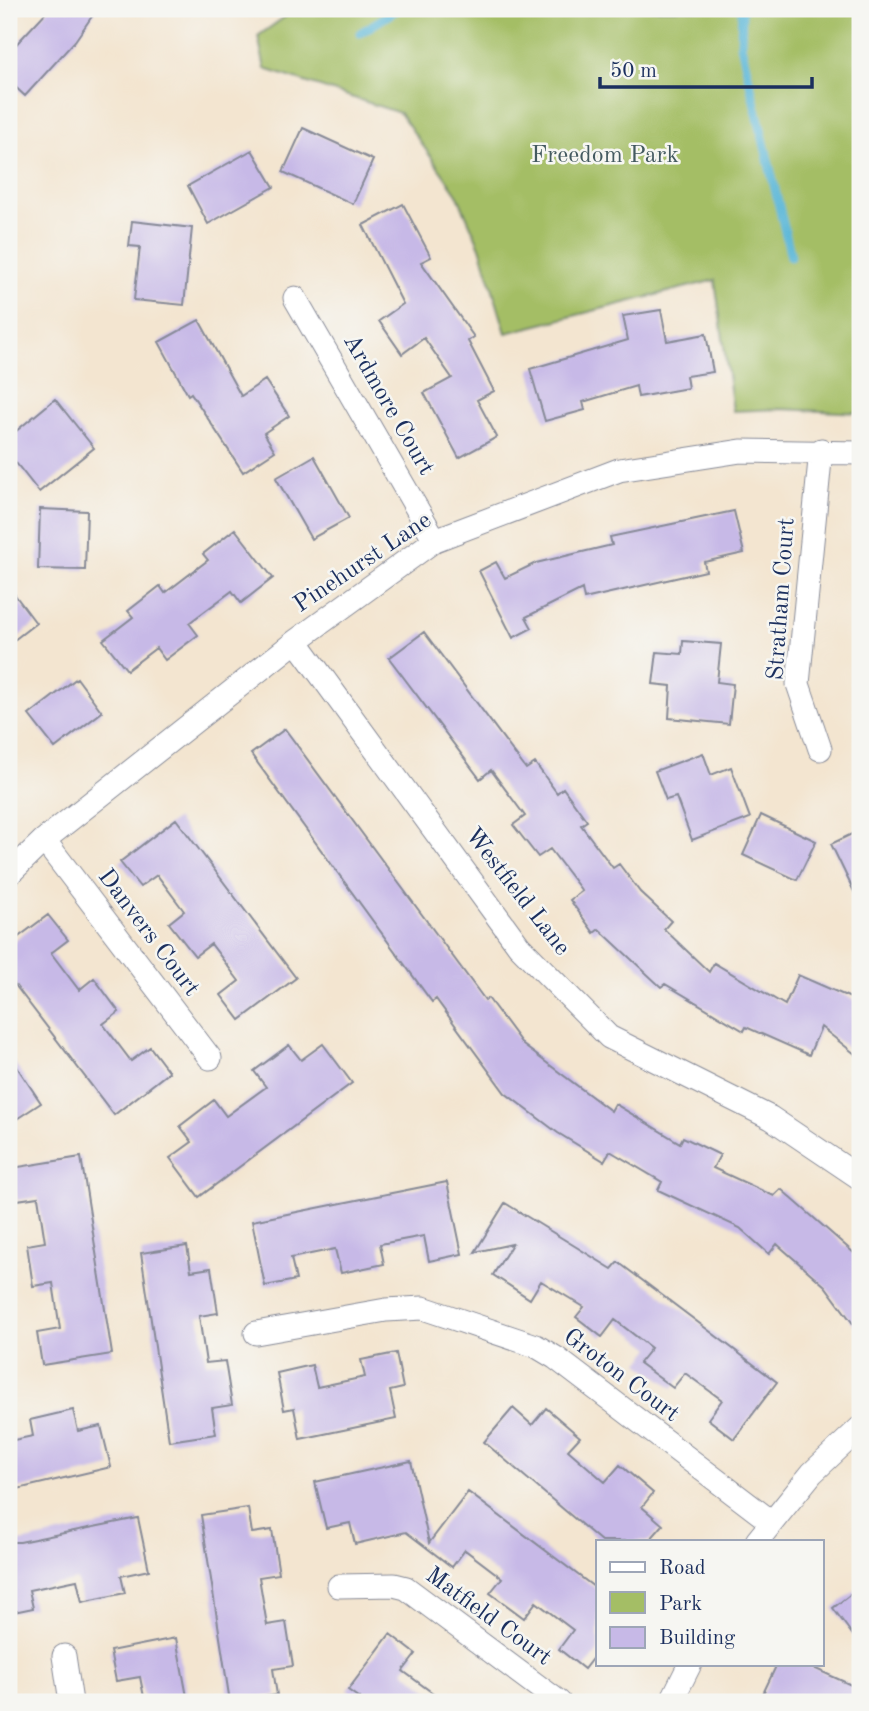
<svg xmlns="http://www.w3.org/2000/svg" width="869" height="1711" viewBox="0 0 869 1711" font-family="'Old Standard TT',serif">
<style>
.green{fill:#a4be65;stroke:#607662;stroke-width:2}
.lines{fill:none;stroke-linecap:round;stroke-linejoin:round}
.stream{stroke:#59b6d7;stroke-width:9}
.building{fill:#c7b9e7}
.street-casing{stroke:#878a97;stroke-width:25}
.street{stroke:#fff;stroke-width:23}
.labels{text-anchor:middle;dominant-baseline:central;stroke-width:5;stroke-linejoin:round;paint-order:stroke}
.park-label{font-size:24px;fill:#445a60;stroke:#f6f6f2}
.street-label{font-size:24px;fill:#1b2f5e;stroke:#f6f6f2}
</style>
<rect width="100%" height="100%" fill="#f6f6f2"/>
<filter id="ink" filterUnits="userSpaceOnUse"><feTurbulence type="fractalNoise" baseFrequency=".0143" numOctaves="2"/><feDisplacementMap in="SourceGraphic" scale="14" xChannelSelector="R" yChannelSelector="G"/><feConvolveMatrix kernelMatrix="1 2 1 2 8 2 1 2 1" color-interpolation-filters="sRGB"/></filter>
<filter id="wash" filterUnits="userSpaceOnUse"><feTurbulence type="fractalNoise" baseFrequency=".00686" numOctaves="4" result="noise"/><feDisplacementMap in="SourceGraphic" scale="28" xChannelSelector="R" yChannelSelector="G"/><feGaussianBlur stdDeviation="1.57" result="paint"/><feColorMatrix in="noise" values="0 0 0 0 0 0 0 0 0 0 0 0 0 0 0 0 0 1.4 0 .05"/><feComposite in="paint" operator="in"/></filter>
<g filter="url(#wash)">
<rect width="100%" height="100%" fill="#f3e5d0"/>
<!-- green -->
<path class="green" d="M296,9H860V413L781,409L733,411L715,280L506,333L480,247L457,194L400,113L265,69L258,36Z"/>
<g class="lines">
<!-- stream -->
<path class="stream" d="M742,9L741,45L791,257
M360,33L398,9"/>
</g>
<g id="blocks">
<!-- building -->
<path class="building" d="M49,9H97L75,41L25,96L9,81V52Z
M303,128L373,160L353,204L283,172Z
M252,150L274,187L208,224L188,186Z
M403,204L431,257L421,262L474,337L468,341L494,391L477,400L497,437L459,458L424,393L452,378L424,338L402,354L379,321L403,304L363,225Z
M132,221L192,228L184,305L134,300L140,247L129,246Z
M661,310L667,341L706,334L713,372L686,376L688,388L638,397L636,386L583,402L585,410L545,421L530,369L628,340L623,316Z
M199,320L241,396L265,380L289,416L264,433L275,451L243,472L191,393L188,395L159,342Z
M55,399L94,448L39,492L9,454V437Z
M314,456L349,518L311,539L276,478Z
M40,509L87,511L85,570L38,569Z
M734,511L744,553L704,562L706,571L584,599L582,589L526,617L532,628L513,638L479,571L496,562L505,578L536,563L612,545L610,537Z
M235,529L273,578L241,603L232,591L189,623L198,635L165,660L156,648L127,670L103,640L133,617L128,611L160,586L165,593L208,560L203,554Z
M9,587L36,623L9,644Z
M424,632L526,769L535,763L557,793L563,788L587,821L581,825L613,868L619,864L640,892L671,921L664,929L709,972L714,963L785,1005L798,975L860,1002V1058L821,1027L809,1055L746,1027L744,1031L665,984L661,987L599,929L594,933L570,900L582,891L550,849L538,857L513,825L525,816L491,770L480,779L389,658Z
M683,641L721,644L717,682L733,684L729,724L669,718L671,686L653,684L657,652L682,654Z
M77,678L102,712L55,748L29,715Z
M285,729L485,1000L488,998L523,1045L611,1111L615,1104L680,1143L683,1137L720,1155L713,1168L774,1196L781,1189L855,1254L860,1261V1333L825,1286L777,1244L769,1254L740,1228L658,1190L662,1182L610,1151L604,1161L558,1133L505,1093L436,999L432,1002L251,754Z
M703,753L711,775L731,767L750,818L692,840L676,797L666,800L655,771Z
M761,815L816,841L797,880L743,855Z
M176,819L296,978L240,1020L221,995L239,981L211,944L195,956L169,923L184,911L157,875L140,887L120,862Z
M860,830V904L831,844Z
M48,915L68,940L51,953L79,990L94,978L119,1012L103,1024L131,1061L150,1047L169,1072L114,1115L9,977V944Z
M323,1044L352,1083L199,1197L170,1158L192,1142L180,1126L214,1100L226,1116L266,1087L254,1071L289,1045L301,1060Z
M9,1055L41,1103L9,1124Z
M81,1157L112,1354L42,1365L37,1333L60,1329L53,1283L33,1286L27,1245L45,1242L38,1197L17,1200L12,1168Z
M447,1182L462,1254L429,1261L424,1236L380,1244L384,1264L341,1273L335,1249L291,1258L296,1280L265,1286L252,1221Z
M505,1203L612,1269L618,1262L777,1382L734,1439L708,1419L722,1400L685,1373L673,1388L639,1363L651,1348L615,1320L602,1337L576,1317L584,1307L541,1281L530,1299L493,1275L512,1244L475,1252Z
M187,1246L191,1271L211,1268L218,1313L199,1316L206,1363L225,1361L232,1405L212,1408L216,1434L169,1441L141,1253Z
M396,1353L403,1388L390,1391L396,1419L300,1439L294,1408L284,1410L277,1373L312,1365L317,1387L365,1377L361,1360Z
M513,1408L532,1425L546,1408L580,1437L568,1450L605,1482L620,1465L653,1493L642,1507L663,1525L649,1541H601L484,1442Z
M73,1410L78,1431L101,1426L111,1467L9,1491V1441L33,1436L30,1420Z
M411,1461L429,1543L468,1492L598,1590V1651L584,1669L559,1649L573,1630L536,1602L524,1618L490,1593L502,1578L465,1550L452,1567L406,1532L355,1544L350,1523L326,1528L315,1482Z
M248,1508L252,1533L272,1530L279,1574L259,1577L267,1625L286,1622L293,1666L273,1669L277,1695L230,1702L201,1515Z
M138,1518L149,1570L121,1576L125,1593L82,1602L77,1580L29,1590L33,1608L9,1613V1542H20Z
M860,1587V1645L833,1608Z
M390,1634L416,1654L403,1671L445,1702H365L348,1690Z
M176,1638L188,1702H145L140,1677L116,1681L110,1651Z
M777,1664H805L860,1689V1702H759Z"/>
</g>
</g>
<g filter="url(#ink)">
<use href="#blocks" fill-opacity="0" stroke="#878a97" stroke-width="2"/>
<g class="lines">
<defs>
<path id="street" d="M295,298L435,540
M296,641L519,946L609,1037L771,1118L860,1178
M820,749L798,684L821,450
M44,840L210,1058
M9,874L44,840L296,641L435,540L619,470L741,451L860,453
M256,1333L386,1310L423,1308L536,1346L556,1358L770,1521
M757,1541L812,1473L860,1428
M339,1586L394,1585L406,1588L559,1702
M64,1656L71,1702
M671,1702L690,1664"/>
</defs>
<!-- street casing -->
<use href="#street" class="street-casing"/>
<!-- street -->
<use href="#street" class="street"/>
</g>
</g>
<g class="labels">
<!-- park labels -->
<g class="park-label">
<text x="605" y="156">Freedom Park</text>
</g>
<!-- street labels -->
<g class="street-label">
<text transform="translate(388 405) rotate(60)">Ardmore Court</text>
<text transform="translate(363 563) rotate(-34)">Pinehurst Lane</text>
<text transform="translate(782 599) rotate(-86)">Stratham Court</text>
<text transform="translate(517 892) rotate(52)">Westfield Lane</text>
<text transform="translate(148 933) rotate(53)">Danvers Court</text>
<text transform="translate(621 1376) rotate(37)">Groton Court</text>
<text transform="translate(488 1617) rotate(36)">Matfield Court</text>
</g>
</g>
<!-- margin -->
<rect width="869" height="1711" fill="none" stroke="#f6f6f2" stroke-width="35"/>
<!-- legend -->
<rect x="596" y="1540" width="228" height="126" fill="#f6f6f2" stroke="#9ea6b7" stroke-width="2"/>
<rect x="610" y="1562" width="35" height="10" fill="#ffffff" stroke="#9ea6b7" stroke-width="2"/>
<text x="659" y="1574" font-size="21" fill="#1b2f5e">Road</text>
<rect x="610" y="1592" width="35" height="21" fill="#a4be65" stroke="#9ea6b7" stroke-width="2"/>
<text x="659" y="1610" font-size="21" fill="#1b2f5e">Park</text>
<rect x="610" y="1627" width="35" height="21" fill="#c7b9e7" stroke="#9ea6b7" stroke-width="2"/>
<text x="659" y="1644" font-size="21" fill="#1b2f5e">Building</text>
<!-- scale -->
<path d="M600 77v10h212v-10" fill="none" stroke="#1b2f5e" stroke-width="3.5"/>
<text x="610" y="77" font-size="21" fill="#1b2f5e" stroke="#f6f6f2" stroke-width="5" paint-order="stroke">50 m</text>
</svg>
